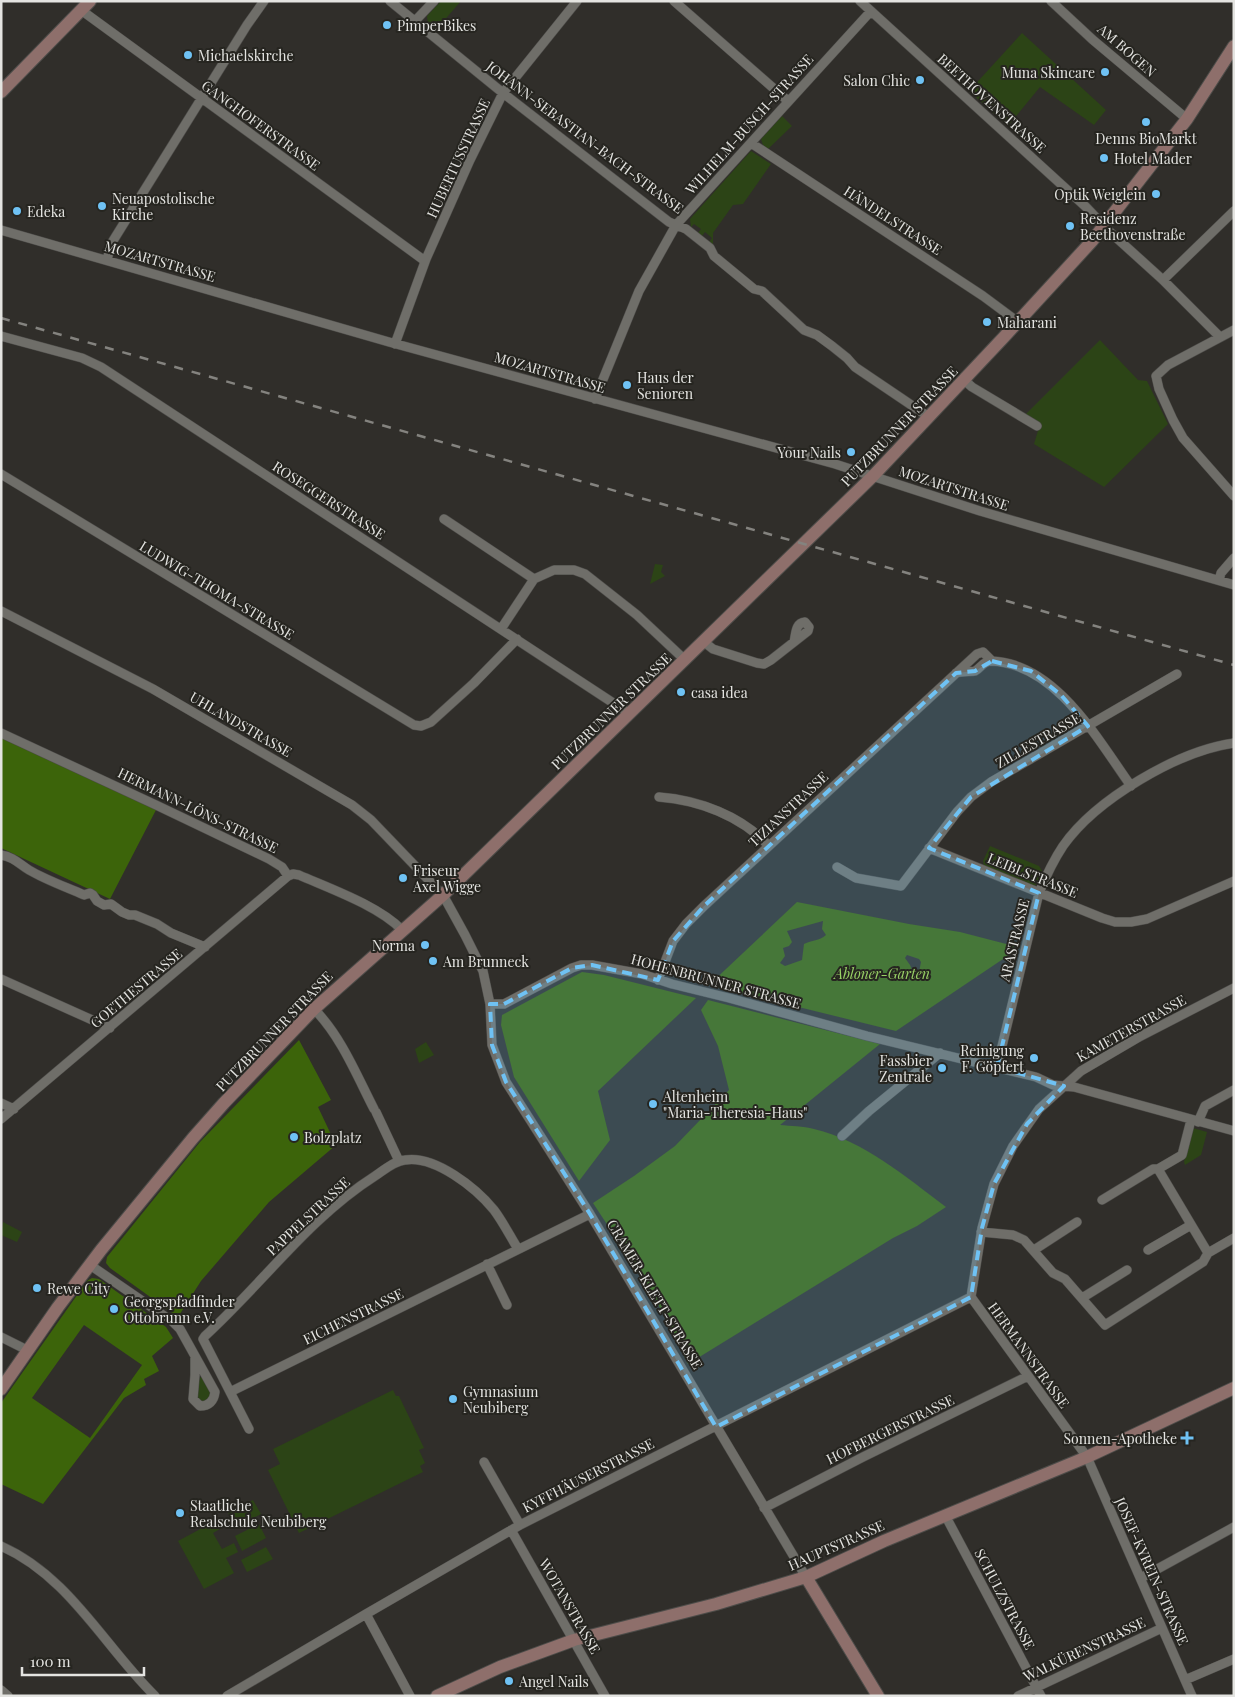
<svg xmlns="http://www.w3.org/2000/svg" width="1235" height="1697" viewBox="0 0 1235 1697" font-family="'Playfair Display',serif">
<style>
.green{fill:#2c4416}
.forest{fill:#3c640a;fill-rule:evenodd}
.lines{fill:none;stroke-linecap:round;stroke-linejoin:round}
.street-casing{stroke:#4d4c49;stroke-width:10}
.secondary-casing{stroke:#4d4c49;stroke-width:14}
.street{stroke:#6f6e69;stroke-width:9}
.secondary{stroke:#8e6f6b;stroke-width:12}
.rail{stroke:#84837f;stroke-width:2.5;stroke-dasharray:9 9;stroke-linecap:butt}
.marked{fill:#6fc2f4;fill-opacity:0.2;stroke:#6fc2f4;stroke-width:4;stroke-dasharray:10 6;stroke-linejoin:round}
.poi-dot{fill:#6fc2f4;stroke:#262520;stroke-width:2}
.labels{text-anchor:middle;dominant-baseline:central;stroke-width:4;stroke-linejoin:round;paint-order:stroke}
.poi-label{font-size:14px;fill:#e4e4e1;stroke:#262520;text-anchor:start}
.street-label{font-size:14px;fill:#e4e4e1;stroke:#262520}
.park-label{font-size:14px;font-style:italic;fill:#99d266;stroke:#262520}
</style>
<rect width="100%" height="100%" fill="#302e2a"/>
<!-- green -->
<path class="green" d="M441,1H461L435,31L428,24L427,16Z
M1022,33L1106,110L1094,125L1040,87L1008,126L969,91Z
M782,116L792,126L768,149L763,145L761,139Z
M751,151L771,164L743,204L733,205L713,233V245L709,242L712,238L705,232L702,236L698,233L701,229L694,224L691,227L690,219Z
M1100,340L1138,380L1147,381L1168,424L1104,487L1034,444L1040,424L1026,414Z
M655,564L663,565L661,572L665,576L650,584Z
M990,846L1039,866L1042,871L1037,884L1034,886L984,866L983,861Z
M426,1042L434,1055L419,1063L415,1049Z
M1193,1128L1207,1132L1201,1155L1185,1165L1184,1162Z
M3,1222L22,1232L17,1242L1,1235Z
M200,1377L203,1378L211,1392L209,1399L204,1402L199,1400L197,1392Z
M393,1390L396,1396H399L424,1448L419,1450L425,1463L420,1466L423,1472L299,1533L268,1470L280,1464L273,1449Z
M253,1500L261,1514L236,1527L228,1513Z
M221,1518L225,1526L213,1533L222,1549L234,1543L238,1552L226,1558L234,1573L204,1589L178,1541Z
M259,1524L266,1538L242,1551L235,1536Z
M266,1547L273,1559L247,1572L241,1560Z"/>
<!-- forest -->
<path class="forest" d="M1,737L157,808L110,899L1,848Z
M797,902L909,924L960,932L1014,946L1012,953L896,1031L709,985ZM823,921L822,929L826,935C819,941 812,940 804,944L802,960L785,966L780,963L785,956L783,948L789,946L792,942L787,931ZM907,955L919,959L921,962L919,972L915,976L910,965L905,958Z
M582,972L604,975L696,998L598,1091L610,1140L579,1181L514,1077L501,1025L502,1015Z
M708,1000L880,1044L780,1125C791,1126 803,1126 814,1129C864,1141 906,1177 946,1207L917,1226L893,1238L688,1364L654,1296L593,1203L634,1176L675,1146L729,1090L718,1046L701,1010Z
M299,1040L331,1100L318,1107L336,1145L269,1202L201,1281L178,1317L110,1268L106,1263L107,1257L200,1142Z
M92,1278L99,1279L166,1327L173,1338L152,1356L159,1371L144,1379L146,1385L124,1398L43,1504L1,1484V1403L87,1281ZM84,1325L142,1365L90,1438L32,1398Z"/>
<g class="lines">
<defs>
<path id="street" d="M390,1L503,93L669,222L686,229L710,248L714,256L754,289L762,291L804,330L817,335L832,346L847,358L855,367L929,417
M674,1L788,101
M860,1L1086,207L1110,232L1163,280L1220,337
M1051,1L1093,40L1187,119
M81,10L425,261
M415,21L434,1
M751,143L983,296L1018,322
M1,230L389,342L835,464L980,511L1234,585
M107,260L111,244L247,25L264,1
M1163,280L1234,211
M1234,330L1168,365L1156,376L1159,389L1173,420L1183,438L1234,496
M1,336L82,358L101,367L630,714
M395,344L426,259L470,160L503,93L577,1
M964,380L972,387L1037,426
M595,399L639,291L676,225L871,11
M1,474L414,725L421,726L431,722L474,683L517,639
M444,519L534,579
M1219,580L1221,573L1234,558
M1,611L153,689L352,805L371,820L443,895L465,935L483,971L490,1004L492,1045L506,1082L590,1214L806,1577
M501,629L534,579L554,570H574L585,574L637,615L685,660
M704,642L713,649L757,663L764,664L771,660L808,631L809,627L805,622C795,623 796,634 794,642
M956,673C962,671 971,672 975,671C981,668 983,661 991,661C1056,663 1098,740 1131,786
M1,733L156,805L269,859L282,867L288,876
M659,797C699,800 741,816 768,845
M929,848L1102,918L1115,922H1131L1147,919L1234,881
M1,855C14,857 19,864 29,870C46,880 66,887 84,895L90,893L93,895L97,901L104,905L111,904L122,912L129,915H135L157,924L171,933L205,947
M837,867L856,878L901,886L957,812L971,797L991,782L1177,674
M1,979L110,1028
M658,980L673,941L686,924L704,906L977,654L983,652L992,661
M490,1004H504L572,968L581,965H592L642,974L672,984L729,998L867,1036L1036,1077L1053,1085L1074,1087L1234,1131
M314,1009C341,1036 357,1076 374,1109
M997,1067L1039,893C1046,876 1053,861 1063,846C1096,799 1178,751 1234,743
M1,1103L14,1109
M376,1112L399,1161
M1,1119L288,876L293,874L299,875C331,889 379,906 402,930
M1198,1122L1205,1106L1234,1090
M842,1136L869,1111L940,1053
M1158,1169L1208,1253
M1102,1200L1153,1169H1158L1182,1155L1191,1120
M981,1232L1013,1235L1024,1240L1053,1273L1065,1279L1105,1325L1203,1262L1208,1253L1234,1238
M1034,1250L1077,1222
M1148,1250L1191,1225
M487,1264L507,1305
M90,1265L173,1322L180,1329L215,1392C214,1401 209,1406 200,1406L193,1399L195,1375V1356
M1082,1298L1127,1270
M1,1337L27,1350
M230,1392L590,1214
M249,1429L203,1339L205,1336C263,1283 309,1218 375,1176C384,1170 394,1161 405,1160C435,1155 476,1188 494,1210C503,1222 510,1236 518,1249
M484,1462L520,1525
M764,1508L863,1457L1028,1376
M945,1515L1041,1696
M511,1530L605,1696
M1,1546C69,1576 104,1646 155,1696
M1141,1578L1234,1527
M366,1614L410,1696
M1185,1680L1234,1659
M1,1690L8,1696
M227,1696L366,1614L520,1525L971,1297
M1018,1696L1162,1628
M1192,1696L1087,1457L971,1297L982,1228L994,1184L1013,1146L1039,1109L1081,1071L1139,1037L1234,988"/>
<path id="secondary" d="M1,92L90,1
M1,1389L58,1307L101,1250L193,1138L224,1103L314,1009L443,895L873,476L1004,337L1092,241L1187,119L1234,46
M806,1577L878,1696
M437,1696L500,1667L574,1640L716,1604L806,1577L884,1541L1087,1457L1234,1388"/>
</defs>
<!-- street casing -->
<use href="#street" class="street-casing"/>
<!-- secondary casing -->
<use href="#secondary" class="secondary-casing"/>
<!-- street -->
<use href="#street" class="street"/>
<!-- secondary -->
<use href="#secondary" class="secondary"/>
<!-- rail -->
<path class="rail" d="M1,318L1234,665"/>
</g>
<!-- marked area -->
<path class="marked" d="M992,661L1031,671L1061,695L1088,726L971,797L929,848L1039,893L997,1067L1064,1086L1027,1124L994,1184L982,1228L971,1297L716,1427L590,1214L506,1082L492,1045L490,1004H504L572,968L592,965L658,980L673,941L704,906L956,673L975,671Z"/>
<!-- markers -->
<g class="poi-dot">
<circle cx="387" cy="25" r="5"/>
<circle cx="188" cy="55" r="5"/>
<circle cx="1105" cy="72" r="5"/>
<circle cx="920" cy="80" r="5"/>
<circle cx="1146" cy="122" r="5"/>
<circle cx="1104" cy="158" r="5"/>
<circle cx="1156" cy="194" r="5"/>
<circle cx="102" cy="206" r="5"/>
<circle cx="17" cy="211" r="5"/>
<circle cx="1070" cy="226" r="5"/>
<circle cx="987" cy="322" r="5"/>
<circle cx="627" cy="385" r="5"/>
<circle cx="851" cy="452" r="5"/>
<circle cx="681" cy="692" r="5"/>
<circle cx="403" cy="878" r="5"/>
<circle cx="425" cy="945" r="5"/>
<circle cx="433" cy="961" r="5"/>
<circle cx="1034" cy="1058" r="5"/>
<circle cx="942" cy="1068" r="5"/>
<circle cx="653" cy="1104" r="5"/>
<circle cx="294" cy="1137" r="5"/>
<circle cx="37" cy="1288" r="5"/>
<circle cx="114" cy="1309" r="5"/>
<circle cx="453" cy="1399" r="5"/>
<path d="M1184.5 1430.5h5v5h5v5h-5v5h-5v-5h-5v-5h5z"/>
<circle cx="180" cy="1513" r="5"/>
<circle cx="509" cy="1681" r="5"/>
</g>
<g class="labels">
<!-- poi labels -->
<g class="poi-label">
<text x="397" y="25">PimperBikes</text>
<text x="198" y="55">Michaelskirche</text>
<text x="1095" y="72" text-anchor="end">Muna Skincare</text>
<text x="910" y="80" text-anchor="end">Salon Chic</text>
<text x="1146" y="138" text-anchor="middle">Denns BioMarkt</text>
<text x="1114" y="158">Hotel Mader</text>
<text x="1146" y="194" text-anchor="end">Optik Weiglein</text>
<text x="112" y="198">Neuapostolische<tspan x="112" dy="16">Kirche</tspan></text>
<text x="27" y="211">Edeka</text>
<text x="1080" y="218">Residenz<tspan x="1080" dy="16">Beethovenstraße</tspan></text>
<text x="997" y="322">Maharani</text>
<text x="637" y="377">Haus der<tspan x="637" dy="16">Senioren</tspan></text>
<text x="841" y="452" text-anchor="end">Your Nails</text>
<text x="691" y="692">casa idea</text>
<text x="413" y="870">Friseur<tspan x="413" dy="16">Axel Wigge</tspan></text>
<text x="415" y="945" text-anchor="end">Norma</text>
<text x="443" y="961">Am Brunneck</text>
<text x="1024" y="1050" text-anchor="end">Reinigung<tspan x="1024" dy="16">F. Göpfert</tspan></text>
<text x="932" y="1060" text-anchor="end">Fassbier<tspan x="932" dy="16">Zentrale</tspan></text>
<text x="663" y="1096">Altenheim<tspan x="663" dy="16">"Maria-Theresia-Haus"</tspan></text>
<text x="304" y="1137">Bolzplatz</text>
<text x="47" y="1288">Rewe City</text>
<text x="124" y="1301">Georgspfadfinder<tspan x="124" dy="16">Ottobrunn e.V.</tspan></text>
<text x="463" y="1391">Gymnasium<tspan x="463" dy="16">Neubiberg</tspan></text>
<text x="1177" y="1438" text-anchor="end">Sonnen-Apotheke</text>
<text x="190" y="1505">Staatliche<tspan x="190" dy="16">Realschule Neubiberg</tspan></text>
<text x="519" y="1681">Angel Nails</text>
</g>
<!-- street labels -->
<g class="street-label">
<text transform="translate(1127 50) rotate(41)">AM BOGEN</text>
<text transform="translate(992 103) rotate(42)">BEETHOVENSTRASSE</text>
<text transform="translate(749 124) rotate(-48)">WILHELM-BUSCH-STRASSE</text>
<text transform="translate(261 125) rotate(36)">GANGHOFERSTRASSE</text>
<text transform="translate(585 137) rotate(37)">JOHANN-SEBASTIAN-BACH-STRASSE</text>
<text transform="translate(458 158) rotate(-65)">HUBERTUSSTRASSE</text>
<text transform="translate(893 220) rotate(33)">HÄNDELSTRASSE</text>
<text transform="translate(160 261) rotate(16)">MOZARTSTRASSE</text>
<text transform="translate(550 372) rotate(16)">MOZARTSTRASSE</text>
<text transform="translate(899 426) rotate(-46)">PUTZBRUNNER STRASSE</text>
<text transform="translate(954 488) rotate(18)">MOZARTSTRASSE</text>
<text transform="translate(329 500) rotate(33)">ROSEGGERSTRASSE</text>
<text transform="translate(217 590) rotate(31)">LUDWIG-THOMA-STRASSE</text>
<text transform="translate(611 711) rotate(-44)">PUTZBRUNNER STRASSE</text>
<text transform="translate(241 724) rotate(30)">UHLANDSTRASSE</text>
<text transform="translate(1038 740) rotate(-30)">ZILLESTRASSE</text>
<text transform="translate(788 809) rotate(-43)">TIZIANSTRASSE</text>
<text transform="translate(198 810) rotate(26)">HERMANN-LÖNS-STRASSE</text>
<text transform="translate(1033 875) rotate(22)">LEIBLSTRASSE</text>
<text transform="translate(1014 940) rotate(-76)">ARASTRASSE</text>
<text transform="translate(716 981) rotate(15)">HOHENBRUNNER STRASSE</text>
<text transform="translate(136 988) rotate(-40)">GOETHESTRASSE</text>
<text transform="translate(1131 1028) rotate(-29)">KAMETERSTRASSE</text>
<text transform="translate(274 1031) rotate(-46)">PUTZBRUNNER STRASSE</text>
<text transform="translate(308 1216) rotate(-43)">PAPPELSTRASSE</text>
<text transform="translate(655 1294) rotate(59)">CRAMER-KLETT-STRASSE</text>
<text transform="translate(353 1316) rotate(-26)">EICHENSTRASSE</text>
<text transform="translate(1029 1355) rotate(54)">HERMANNSTRASSE</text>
<text transform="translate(890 1429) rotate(-26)">HOFBERGERSTRASSE</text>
<text transform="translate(588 1475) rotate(-27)">KYFFHÄUSERSTRASSE</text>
<text transform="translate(836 1545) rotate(-24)">HAUPTSTRASSE</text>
<text transform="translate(1152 1571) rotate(66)">JOSEF-KYREIN-STRASSE</text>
<text transform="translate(1005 1599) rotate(62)">SCHULZSTRASSE</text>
<text transform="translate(570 1606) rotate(60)">WOTANSTRASSE</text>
<text transform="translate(1084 1649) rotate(-25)">WALKÜRENSTRASSE</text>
</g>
<!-- park labels -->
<g class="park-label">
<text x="882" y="973">Abloner-Garten</text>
</g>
</g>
<!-- border -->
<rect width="1235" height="1697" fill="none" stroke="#e4e4e1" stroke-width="5"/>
<!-- scale -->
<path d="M22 1667v8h122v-8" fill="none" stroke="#e4e4e1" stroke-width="2.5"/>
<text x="30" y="1667" font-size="15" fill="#e4e4e1" stroke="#262520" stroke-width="4" paint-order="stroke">100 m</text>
</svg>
